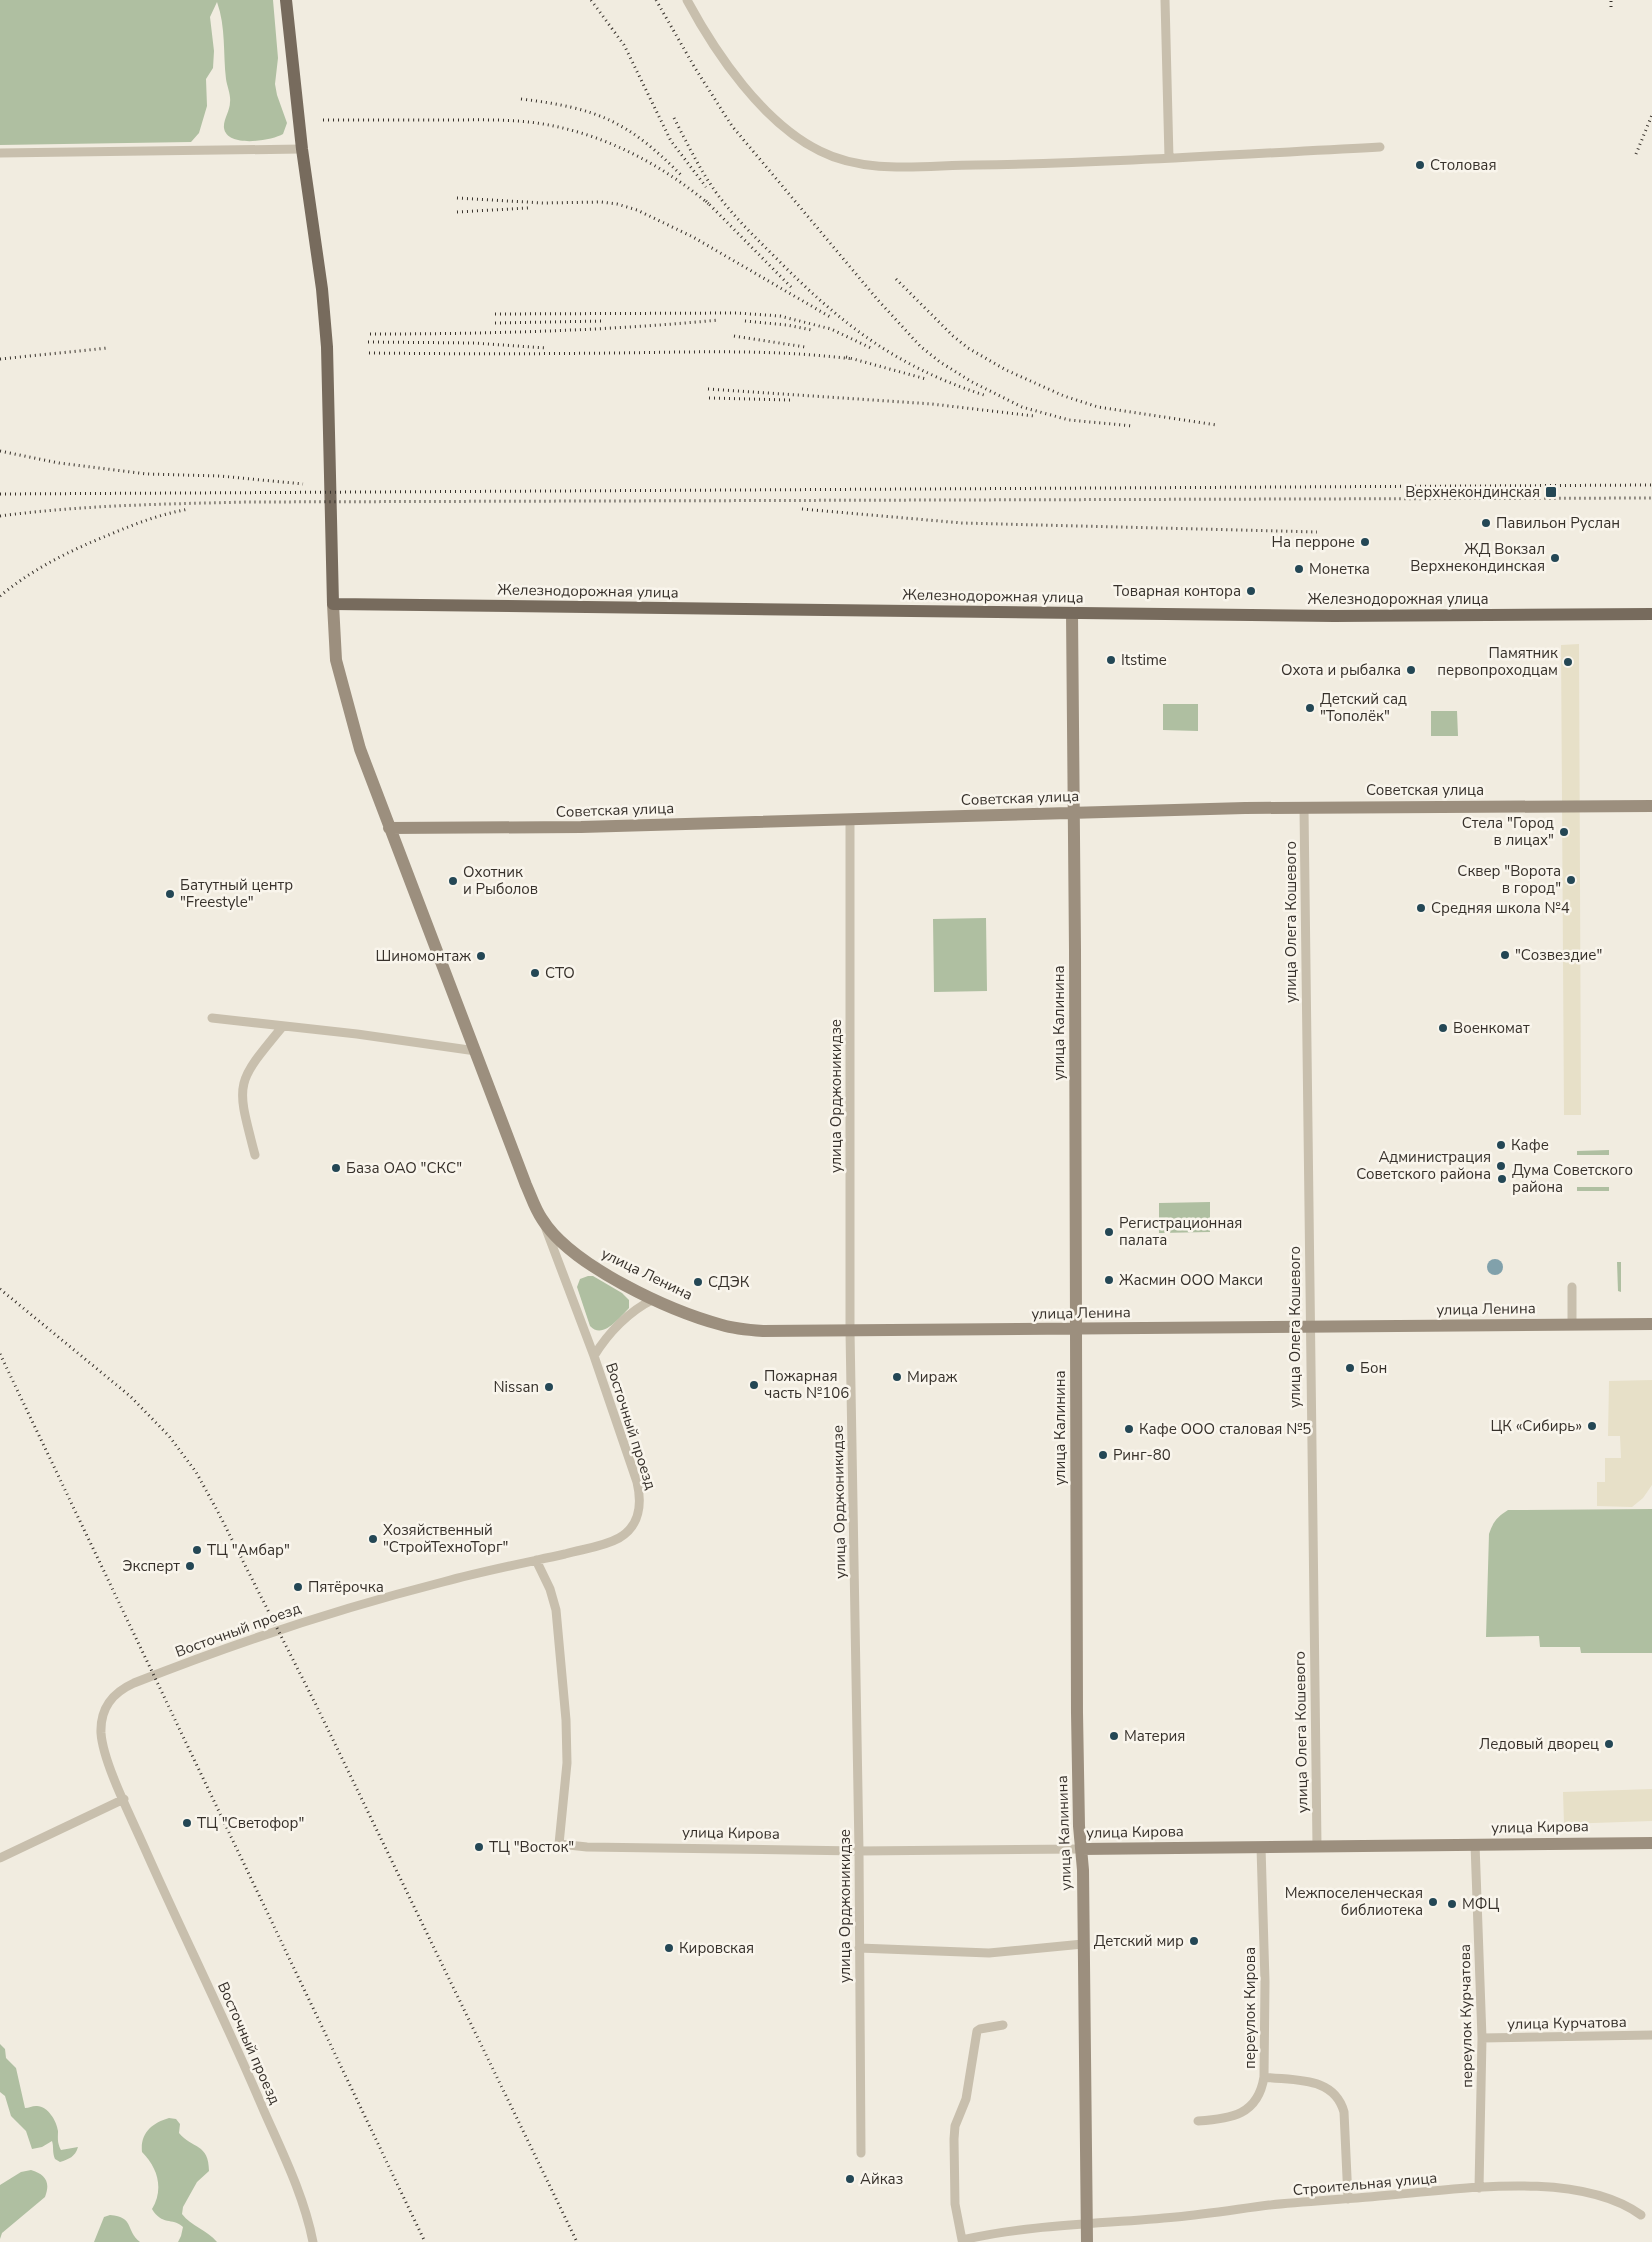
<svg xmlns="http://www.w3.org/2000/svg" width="1652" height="2242" viewBox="0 0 1652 2242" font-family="'Nunito Sans',sans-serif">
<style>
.green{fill:#afbfa1}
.plaza{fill:#e7e0c8}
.water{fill:#81a1ab}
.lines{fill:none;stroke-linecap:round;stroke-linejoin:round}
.street{stroke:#c8bfad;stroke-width:9}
.secondary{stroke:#9c8f7e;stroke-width:12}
.primary{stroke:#776b5d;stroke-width:12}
.rail{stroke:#37312b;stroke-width:3;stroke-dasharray:1 4;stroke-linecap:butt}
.poi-dot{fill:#244755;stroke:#f9f5ec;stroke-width:2}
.labels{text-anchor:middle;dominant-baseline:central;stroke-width:5;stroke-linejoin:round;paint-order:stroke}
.poi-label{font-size:15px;fill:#37312b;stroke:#f9f5ec;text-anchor:start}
.street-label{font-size:15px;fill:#37312b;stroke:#f9f5ec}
</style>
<rect width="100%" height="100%" fill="#f1ece0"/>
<!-- green -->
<path class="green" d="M0,0H273L278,58L275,84L277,95L287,123L283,134C271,141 227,148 224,128C223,120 230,111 230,102C231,95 227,86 226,79C223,54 226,27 217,2L210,17L214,51L213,68L206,79L207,106L199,133L191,142L0,145Z
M1163,704H1198V731L1163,730Z
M1431,711H1457L1458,736H1431Z
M986,918L987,991L934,992L933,919Z
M1609,1150V1155H1577V1151Z
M1577,1187H1609V1191H1577Z
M1210,1202V1232L1159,1233V1203Z
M1617,1262H1621V1292L1618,1291Z
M588,1276H593L622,1293L629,1300V1308C620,1317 603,1340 590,1326L577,1287L580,1279Z
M1652,1509V1653H1581L1580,1647H1540L1539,1636L1486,1637L1489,1534C1493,1522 1497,1517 1508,1510Z
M0,2044L5,2049L6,2058L16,2068L25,2108C29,2108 32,2106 36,2106C47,2105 57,2121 58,2131C58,2139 57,2142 61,2150L78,2147C75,2157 69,2159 60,2162L55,2159C52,2152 54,2147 52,2141L42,2147L32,2149L26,2131L11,2116L5,2096L0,2092Z
M169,2118L176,2119L180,2124L179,2133C192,2149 209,2143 209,2171L197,2182L183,2207L182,2214C191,2226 207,2230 217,2242H178L181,2236L183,2227C172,2217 162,2226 152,2209C164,2189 158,2168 142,2152C140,2133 152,2123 169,2118Z
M31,2170C45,2174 51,2182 45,2197L2,2233L0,2239V2185L21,2172Z
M110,2215C135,2217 125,2230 140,2242H94L104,2217Z"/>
<!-- plaza -->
<path class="plaza" d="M1579,644L1581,1115H1564L1561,645Z
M1652,1380V1485L1643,1498L1632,1507L1597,1506V1482H1605V1458H1621L1620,1436H1608L1609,1381Z
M1652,1789V1821L1564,1824L1563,1792Z"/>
<!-- water -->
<path class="water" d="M1487 1267a8 8 0 1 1 16 0a8 8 0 1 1-16 0Z"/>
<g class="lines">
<!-- street -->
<path class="street" d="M687,0C716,54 763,123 820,151C867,175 926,165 976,165C1110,163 1245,154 1380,147
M1165,0L1169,158
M0,153L302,149
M1304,808C1307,1154 1310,1500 1317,1846
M850,820V1331L859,1851L861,2153
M212,1018L357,1034L476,1051
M255,1155C236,1082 234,1085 283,1026
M1572,1287V1324
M594,1356C608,1333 629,1311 654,1299
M536,1560L550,1589L556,1610L566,1720L567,1763L559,1844L587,1847L859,1851L1081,1849
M1475,1844L1482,2038L1479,2188
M1261,1847L1265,1982L1264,2077C1295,2081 1334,2076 1344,2112L1348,2199
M0,1858L124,1799
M859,1948L989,1953L1083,1944
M1003,2025L980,2029L977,2031L966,2099L955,2126L954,2139L955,2204L962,2240C1032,2224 1104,2224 1176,2217C1207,2214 1238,2209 1269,2205C1309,2201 1350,2199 1390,2195C1463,2189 1578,2170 1641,2215
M1482,2038L1652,2035
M1198,2121C1231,2119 1258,2115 1264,2077
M313,2242C304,2196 283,2154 264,2111C227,2023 184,1937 145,1849C132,1819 103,1763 101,1733C100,1708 112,1693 134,1683C235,1643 337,1609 443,1582C483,1571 524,1563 565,1554C582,1549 603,1547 619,1538C640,1526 642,1503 637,1482L594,1356L546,1229"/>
<!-- secondary -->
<path class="secondary" d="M333,604L336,660L360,749L526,1185C531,1196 535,1209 542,1219C571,1266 670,1311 722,1325C735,1329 749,1330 763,1331L1652,1324
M1072,613L1075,950L1077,1713L1079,1826L1083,1870L1087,2242
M389,828L581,827L1245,808L1652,806
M1081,1849L1652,1843"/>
<!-- primary -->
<path class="primary" d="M286,0L302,149L322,289L327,347L333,604L1334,616L1652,614"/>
<!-- rail -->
<path class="rail" d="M591,0L624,45L671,141L706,187
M656,0L695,68L732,126L877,299L920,346L940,362L972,382L1022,407L1069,420L1133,426
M1611,7V0
M521,99C597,108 628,121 682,176
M674,118C687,143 699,168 715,191C732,215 753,235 774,256C839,322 894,366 984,395
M323,120C364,120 405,120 445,120C473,120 501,119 529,122C597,130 659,162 710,205
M1636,154L1652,115
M457,198L543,203L601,202L617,204L637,210L693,237L832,318
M706,201L792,288
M457,212L528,208
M896,279L953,336L968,348L1006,370L1064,396L1098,407L1217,425
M495,314L737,313L780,316L831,329L873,349
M745,321L787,325L812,330
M495,323L603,321
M370,334C487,334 603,331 719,320
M734,336L805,347
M368,342L474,343L546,348
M369,353C451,354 533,354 615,353C694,352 773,349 853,359
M846,357L926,379
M0,359L108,348
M708,389L932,404L1034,416
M709,398L790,400
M0,451L59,463L147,474L220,476L303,484
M0,494L1652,485
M802,509L962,523L1317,532
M0,516C83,505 165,504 248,502L1652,498
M0,596C34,568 71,550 111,534C137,523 161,514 189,509
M0,1289L130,1396L169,1436L196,1472L218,1512L316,1705L577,2242
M0,1354L425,2242"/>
</g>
<!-- markers -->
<g class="poi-dot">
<circle cx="1420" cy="165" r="5"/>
<rect x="1545" y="486" width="12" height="12" rx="2.5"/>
<circle cx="1486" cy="523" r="5"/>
<circle cx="1365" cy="542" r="5"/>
<circle cx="1555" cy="558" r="5"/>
<circle cx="1299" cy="569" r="5"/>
<circle cx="1251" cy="591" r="5"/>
<circle cx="1111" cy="660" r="5"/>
<circle cx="1568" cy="662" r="5"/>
<circle cx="1411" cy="670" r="5"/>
<circle cx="1310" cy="708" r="5"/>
<circle cx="1564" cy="832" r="5"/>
<circle cx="1571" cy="880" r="5"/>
<circle cx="453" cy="881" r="5"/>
<circle cx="170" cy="894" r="5"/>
<circle cx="1421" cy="908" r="5"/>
<circle cx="1505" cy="955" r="5"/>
<circle cx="481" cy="956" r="5"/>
<circle cx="535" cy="973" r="5"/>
<circle cx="1443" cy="1028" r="5"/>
<circle cx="1501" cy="1145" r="5"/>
<circle cx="1501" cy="1166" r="5"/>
<circle cx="336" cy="1168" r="5"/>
<circle cx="1502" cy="1179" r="5"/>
<circle cx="1109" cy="1232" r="5"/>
<circle cx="1109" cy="1280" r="5"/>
<circle cx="698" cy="1282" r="5"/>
<circle cx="1350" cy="1368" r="5"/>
<circle cx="897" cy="1377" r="5"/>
<circle cx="754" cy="1385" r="5"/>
<circle cx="549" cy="1387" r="5"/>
<circle cx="1592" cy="1426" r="5"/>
<circle cx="1129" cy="1429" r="5"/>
<circle cx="1103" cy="1455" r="5"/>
<circle cx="373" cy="1539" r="5"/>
<circle cx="197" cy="1550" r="5"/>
<circle cx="190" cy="1566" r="5"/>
<circle cx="298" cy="1587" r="5"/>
<circle cx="1114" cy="1736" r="5"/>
<circle cx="1609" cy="1744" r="5"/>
<circle cx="187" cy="1823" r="5"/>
<circle cx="479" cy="1847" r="5"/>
<circle cx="1433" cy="1902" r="5"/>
<circle cx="1452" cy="1904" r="5"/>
<circle cx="1194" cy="1941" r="5"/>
<circle cx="669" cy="1948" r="5"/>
<circle cx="850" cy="2179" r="5"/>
</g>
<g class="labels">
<!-- poi labels -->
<g class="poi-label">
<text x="1430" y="165">Столовая</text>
<text x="1540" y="492" text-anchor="end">Верхнекондинская</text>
<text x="1496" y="523">Павильон Руслан</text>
<text x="1355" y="542" text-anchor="end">На перроне</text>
<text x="1545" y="549" text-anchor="end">ЖД Вокзал<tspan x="1545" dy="17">Верхнекондинская</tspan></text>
<text x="1309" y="569">Монетка</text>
<text x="1241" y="591" text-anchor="end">Товарная контора</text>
<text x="1558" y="653" text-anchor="end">Памятник<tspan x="1558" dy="17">первопроходцам</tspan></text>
<text x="1121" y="660">Itstime</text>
<text x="1401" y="670" text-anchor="end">Охота и рыбалка</text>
<text x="1320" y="699">Детский сад<tspan x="1320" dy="17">"Тополёк"</tspan></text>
<text x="1554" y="823" text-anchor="end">Стела "Город<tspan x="1554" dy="17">в лицах"</tspan></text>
<text x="1561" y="871" text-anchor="end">Сквер "Ворота<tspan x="1561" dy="17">в город"</tspan></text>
<text x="463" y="872">Охотник<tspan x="463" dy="17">и Рыболов</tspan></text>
<text x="180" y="885">Батутный центр<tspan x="180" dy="17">"Freestyle"</tspan></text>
<text x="1431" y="908">Средняя школа №4</text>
<text x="1515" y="955">"Созвездие"</text>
<text x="471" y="956" text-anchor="end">Шиномонтаж</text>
<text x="545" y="973">СТО</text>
<text x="1453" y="1028">Военкомат</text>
<text x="1511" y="1145">Кафе</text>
<text x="1491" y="1157" text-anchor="end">Администрация<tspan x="1491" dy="17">Советского района</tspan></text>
<text x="346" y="1168">База ОАО "СКС"</text>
<text x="1512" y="1170">Дума Советского<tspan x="1512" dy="17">района</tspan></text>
<text x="1119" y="1223">Регистрационная<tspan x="1119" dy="17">палата</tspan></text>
<text x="1119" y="1280">Жасмин ООО Макси</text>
<text x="708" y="1282">СДЭК</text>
<text x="1360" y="1368">Бон</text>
<text x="764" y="1376">Пожарная<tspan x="764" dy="17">часть №106</tspan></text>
<text x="907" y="1377">Мираж</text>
<text x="539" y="1387" text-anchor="end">Nissan</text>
<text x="1582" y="1426" text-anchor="end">ЦК «Сибирь»</text>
<text x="1139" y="1429">Кафе ООО сталовая №5</text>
<text x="1113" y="1455">Ринг-80</text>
<text x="383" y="1530">Хозяйственный<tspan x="383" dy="17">"СтройТехноТорг"</tspan></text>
<text x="207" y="1550">ТЦ "Амбар"</text>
<text x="180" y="1566" text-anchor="end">Эксперт</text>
<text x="308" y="1587">Пятёрочка</text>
<text x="1124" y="1736">Материя</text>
<text x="1599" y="1744" text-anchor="end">Ледовый дворец</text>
<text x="197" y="1823">ТЦ "Светофор"</text>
<text x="489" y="1847">ТЦ "Восток"</text>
<text x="1423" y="1893" text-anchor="end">Межпоселенческая<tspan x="1423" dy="17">библиотека</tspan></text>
<text x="1462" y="1904">МФЦ</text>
<text x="1184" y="1941" text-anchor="end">Детский мир</text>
<text x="679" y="1948">Кировская</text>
<text x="860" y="2179">Айказ</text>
</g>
<!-- street labels -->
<g class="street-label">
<text transform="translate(588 591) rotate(1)">Железнодорожная улица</text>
<text transform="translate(993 596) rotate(1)">Железнодорожная улица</text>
<text x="1398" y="599">Железнодорожная улица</text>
<text x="1425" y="790">Советская улица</text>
<text transform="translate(1020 798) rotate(-2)">Советская улица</text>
<text transform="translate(615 810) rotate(-2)">Советская улица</text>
<text transform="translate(1291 922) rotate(-90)">улица Олега Кошевого</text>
<text transform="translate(1059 1023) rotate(-90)">улица Калинина</text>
<text transform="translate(836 1096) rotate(-90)">улица Орджоникидзе</text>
<text transform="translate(647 1274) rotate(26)">улица Ленина</text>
<text transform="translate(1486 1309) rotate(-1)">улица Ленина</text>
<text transform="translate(1081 1313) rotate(-1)">улица Ленина</text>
<text transform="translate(1295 1327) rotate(-90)">улица Олега Кошевого</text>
<text transform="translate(631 1426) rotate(72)">Восточный проезд</text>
<text transform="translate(1060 1428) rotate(-90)">улица Калинина</text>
<text transform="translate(839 1502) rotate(-91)">улица Орджоникидзе</text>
<text transform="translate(238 1630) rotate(-20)">Восточный проезд</text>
<text transform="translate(1301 1732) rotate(-91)">улица Олега Кошевого</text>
<text transform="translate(1540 1827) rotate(-1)">улица Кирова</text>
<text transform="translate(1135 1832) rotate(-1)">улица Кирова</text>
<text transform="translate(731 1833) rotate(1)">улица Кирова</text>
<text transform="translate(1064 1833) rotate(-92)">улица Калинина</text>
<text transform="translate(845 1906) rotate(-90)">улица Орджоникидзе</text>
<text transform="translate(1250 2008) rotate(-90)">переулок Кирова</text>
<text transform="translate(1466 2016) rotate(-91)">переулок Курчатова</text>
<text transform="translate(1567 2023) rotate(-1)">улица Курчатова</text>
<text transform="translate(249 2043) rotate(66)">Восточный проезд</text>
<text transform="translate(1365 2184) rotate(-5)">Строительная улица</text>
</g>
</g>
</svg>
